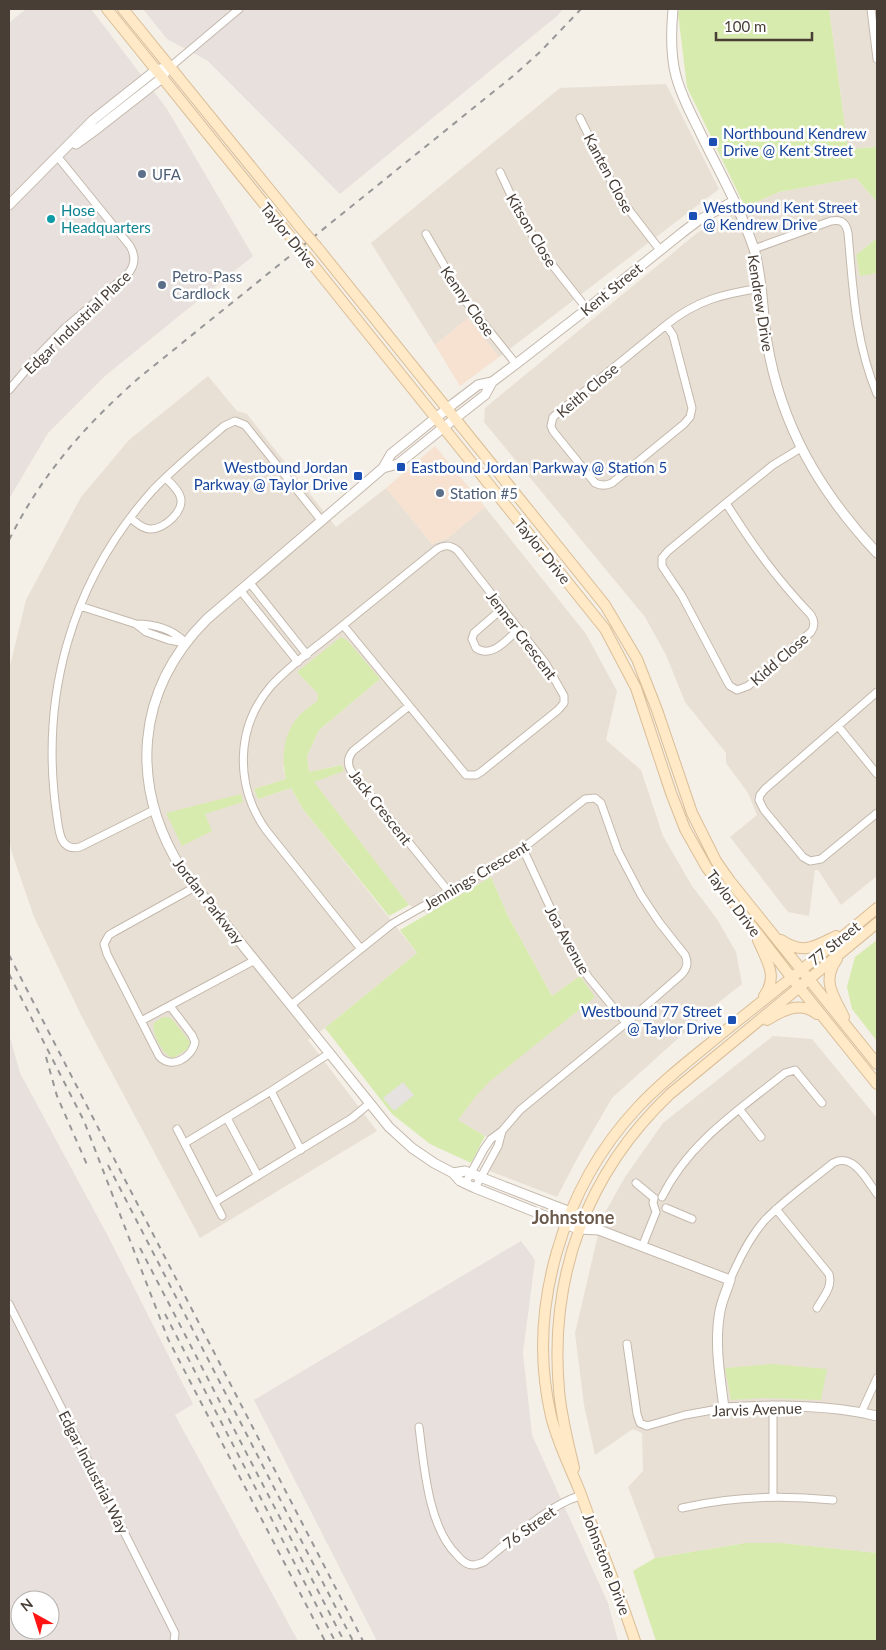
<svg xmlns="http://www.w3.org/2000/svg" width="886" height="1650" viewBox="0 0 886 1650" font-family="Lato,sans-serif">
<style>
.residential{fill:#e9e0d5}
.commercial{fill:#f7e2d1}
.industrial{fill:#e7e0dc;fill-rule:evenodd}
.green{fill:#d8ebae}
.parking{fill:#e5e2df}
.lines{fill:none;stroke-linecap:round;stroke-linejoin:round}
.minor-casing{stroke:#c4b8ac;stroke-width:9}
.tertiary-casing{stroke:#c4b8ac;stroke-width:11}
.secondary-casing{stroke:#dabe97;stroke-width:12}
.minor{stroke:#fff;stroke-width:7}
.tertiary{stroke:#fff;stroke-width:9}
.secondary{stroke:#ffe9c7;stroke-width:10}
.rail{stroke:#979797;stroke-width:2;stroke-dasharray:6 6;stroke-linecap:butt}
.secondary-bridge-casing{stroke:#dabe97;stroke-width:12;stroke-linecap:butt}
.secondary-bridge{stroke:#ffe9c7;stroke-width:10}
.transit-dot{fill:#1a4fb4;stroke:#fff;stroke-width:2}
.service-dot{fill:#5c6f8a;stroke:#fff;stroke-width:2}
.culture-dot{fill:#0f9aa8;stroke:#fff;stroke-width:2}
.labels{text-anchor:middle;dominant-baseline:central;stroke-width:5;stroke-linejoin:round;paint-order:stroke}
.transit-label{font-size:15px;fill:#164399;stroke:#fff;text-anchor:start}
.street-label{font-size:15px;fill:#483e36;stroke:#fff}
.service-label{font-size:15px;fill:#4e5e75;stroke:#fff;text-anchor:start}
.culture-label{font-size:15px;fill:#0d838f;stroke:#fff;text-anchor:start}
.quarter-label{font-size:18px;font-weight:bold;fill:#6b5a4c;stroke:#fff}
</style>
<rect width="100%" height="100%" fill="#f4efe7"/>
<!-- residential -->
<path class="residential" d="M829,9H877V147L848,149Z
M666,84L719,189L499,357L468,318L435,345L371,243L560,88Z
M856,178L877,202V238L856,255L860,275L877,273V876L841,905L818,870H815L809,916L788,912L730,837L757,815L748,793L726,763V753L685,702L666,655L645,617L484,422L485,408L697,233L745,207L779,192Z
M208,376L237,411L247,414L336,527L386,488L432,544L448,538L485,507L586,634L617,691L606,740L641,770L663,836L692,886L717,919L736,952L742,984L714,1006L612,1098L579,1155L557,1197L487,1170L503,1143L485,1136L457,1120L476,1095L580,976L552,996L508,916L491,877L428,914L409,905L313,782L344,770L341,765L309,772L307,756L319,730L380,679L297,672L318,694L317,701L297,718L283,768L286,779L254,789L258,799L291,788L302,808L417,953L325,1028L308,1040L377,1131L200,1238L81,1015L34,917L11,850L9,836V670L26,600L81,497L129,440Z
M773,1036L812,1039L877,1118V1553L781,1543H746L655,1558L628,1487L643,1471L642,1433L633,1429L595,1455L584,1405L575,1333L602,1218L625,1177L663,1123Z"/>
<!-- commercial -->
<path class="commercial" d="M468,318L499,357L460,386L435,345Z
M435,446L485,507L448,538L432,544L386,488Z"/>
<!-- industrial -->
<path class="industrial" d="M26,9H91L167,109L253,256L105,376L48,433L9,499V23Z
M143,9H563L557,16L340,194L208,61L167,39Z
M9,1034L20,1073L110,1240L193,1404L175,1415L298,1641H9ZM20,1600H50V1630H20Z
M521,1241L535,1260L523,1353L532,1435L608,1603L618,1641H377L254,1400Z"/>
<!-- green -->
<path class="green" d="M680,9H829L848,149L877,147V202L856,178L779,192L745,207L687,87L678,13Z
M877,238V273L860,276L856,255Z
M341,637L347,640L380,679L319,730L307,756L309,772L342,765L344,771L314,782L409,905L389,916L302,808L291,788L258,799L254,789L286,779C281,759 283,734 298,717C303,711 311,706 317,701L318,694L297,672Z
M241,794L243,802L205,814L212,831L182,846L166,813Z
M491,877L508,916L552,996L580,976L595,997L489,1082L476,1096L458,1120L485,1136L471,1163L430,1144L392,1114L325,1028L417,953L400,930Z
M877,940V1041L852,1009L847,987L855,957Z
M163,1017H168L172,1019L190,1042L188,1049L173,1058C163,1056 151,1032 154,1023Z
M772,1364L827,1369L821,1400L765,1398L731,1400L725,1368Z
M746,1543H781L877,1553V1641H656L633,1571L655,1558Z"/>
<!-- parking -->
<path class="parking" d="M403,1082L414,1095L394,1111L383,1098Z"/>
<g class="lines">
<defs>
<path id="minor" d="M871,9L877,59
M170,67L239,9
M580,118L619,197L660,250
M500,172L515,204L542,252L587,309
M426,234L463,298L516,364
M754,249L831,221C842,219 846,223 848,233C853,288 855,342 877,394
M666,325L673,335L692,408L690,417L684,424L612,483C606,486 601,486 595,483L553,431L551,426L553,417Z
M666,325C697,300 723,294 761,288
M9,390L36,358L64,329L127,275C135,266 136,256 130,246L57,156
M726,503C753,546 776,578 811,615C815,621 815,626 811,632L748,686L737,690L730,686L728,683L682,596L662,566V558L668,551Z
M726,503L773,465L801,448
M130,518C136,522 142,529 150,529C164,530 186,510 180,496C178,489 170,483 166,478
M250,583L307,655
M240,590L298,662
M80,606L136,624L146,632L169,640L185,643
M503,608L474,633L472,639L476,648C492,659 507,639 519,629
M136,624C154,624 172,629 185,642
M343,625L466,775H476L481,772L558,710L564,703V696L546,664L458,551C451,545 445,544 437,549C404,576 370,603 337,630C315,648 290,665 271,686C235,728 235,786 266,830L361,949
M877,692L765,789L760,795L759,800L764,810L803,857L810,861L821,859L877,813
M409,706L353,751C348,757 347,764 351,771L449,892
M838,726L877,774
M154,810L80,847C60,852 59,831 57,817C39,697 71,581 153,490C175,467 200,447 224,426L235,421L245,425L321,520
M523,849L549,905L576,959L589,978L626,1023
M291,1005L392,924L517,853L585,799L595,798L601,803L618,851L641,895L659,922L685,955C689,963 687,969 681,975L626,1023L520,1110L502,1131L491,1139L484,1149L465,1184
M170,1006L192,1035L195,1042C192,1058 171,1070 159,1056L107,954L104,944L109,935L114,932L195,887
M141,1021L255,960
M271,1091L301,1150
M740,1110L761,1137
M227,1118L258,1176
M177,1129L222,1216
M185,1143L271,1091L330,1053
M636,1183L654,1198
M475,1188L498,1146L502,1131
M662,1197C688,1143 740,1109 785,1073L795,1070L822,1103
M215,1202L352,1118L370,1103
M666,1208L692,1219
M776,1209L829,1274C833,1287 823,1297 817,1308
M642,1247L656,1212L653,1203L654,1198
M730,1280C739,1259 749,1238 765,1220C785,1199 811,1181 833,1163C853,1152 867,1180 877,1194
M9,1304L175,1633L174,1641
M627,1344L637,1414L640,1423L647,1426L685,1415L724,1408
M773,1405V1497
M861,1413L877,1378
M419,1427C424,1465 428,1527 457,1555C461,1560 466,1565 473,1565C476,1565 481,1563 484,1562C507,1543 554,1501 581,1496
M682,1508C732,1496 782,1495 833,1500"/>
<path id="tertiary" d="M673,9C671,31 670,54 676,76C681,95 690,112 698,128C717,168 740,207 754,249C763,279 762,311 767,342C781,426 820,492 877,553
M76,144L98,128L162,78L165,73
M734,201L699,220L683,232L587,309L516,364L492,382L478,385L453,404L391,454L383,468L207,619C135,691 129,785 182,870L389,1127L412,1148L434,1163L453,1173L460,1181L475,1188L578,1229L599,1230L730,1280C727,1290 722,1300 720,1311C714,1343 720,1376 724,1408C775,1405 827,1404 877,1416
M9,205L93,120L156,70L170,67
M383,468L398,464L444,427L485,395L492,382
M453,1173L465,1171L503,1186L583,1217L599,1230"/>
<path id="secondary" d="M107,9L294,241
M123,9L304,232
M317,247L605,605L637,659L657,710L692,813L716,861L730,881L877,1064
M306,256L605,629L636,688L671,793L685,829L707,868L791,977L877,1084
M758,940C766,960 779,976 764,996
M781,940C803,955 814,947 836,936
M837,959C821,981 834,996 844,1017
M767,1020C783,1010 800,1001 817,1014
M574,1468C568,1442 561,1416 559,1390C549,1275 587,1173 670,1094L877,923
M635,1641C622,1602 607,1563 592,1525C587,1512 583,1499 578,1487C568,1463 557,1441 551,1416C526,1309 563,1187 638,1107C664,1079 695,1056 725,1031C776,990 827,950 877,908"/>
</defs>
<!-- minor casing -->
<use href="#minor" class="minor-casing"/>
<!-- tertiary casing -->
<use href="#tertiary" class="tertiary-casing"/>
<!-- secondary casing -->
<use href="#secondary" class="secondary-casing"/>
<!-- minor -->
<use href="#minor" class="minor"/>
<!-- tertiary -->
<use href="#tertiary" class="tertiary"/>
<!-- secondary -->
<use href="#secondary" class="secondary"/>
<!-- rail -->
<path class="rail" d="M9,540C42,474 85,425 140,377L513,76L541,51L581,9
M9,955L363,1641
M9,974L84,1121L168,1339L325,1641
M46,1057L57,1096L88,1167
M108,1165L353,1641
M140,1248L344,1641
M165,1314L335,1641"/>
<defs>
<path id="secondary-bridge" d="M304,232L317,247
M294,241L306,256"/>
</defs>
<!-- secondary-bridge casing -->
<use href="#secondary-bridge" class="secondary-bridge-casing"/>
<!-- secondary-bridge -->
<use href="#secondary-bridge" class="secondary-bridge"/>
</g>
<!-- markers -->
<g class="transit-dot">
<rect x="708" y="137" width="10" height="10" rx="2.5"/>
<rect x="688" y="211" width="10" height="10" rx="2.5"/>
<rect x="396" y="462" width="10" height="10" rx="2.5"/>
<rect x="353" y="471" width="10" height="10" rx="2.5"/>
<rect x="727" y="1015" width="10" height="10" rx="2.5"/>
</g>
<g class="service-dot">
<circle cx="142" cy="174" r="5"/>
<circle cx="162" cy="285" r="5"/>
<circle cx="440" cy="493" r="5"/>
</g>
<circle class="culture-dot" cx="51" cy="219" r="5"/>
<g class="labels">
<!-- transit labels -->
<g class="transit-label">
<text x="723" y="133">Northbound Kendrew<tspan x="723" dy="17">Drive @ Kent Street</tspan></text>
<text x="703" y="207">Westbound Kent Street<tspan x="703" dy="17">@ Kendrew Drive</tspan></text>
<text x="348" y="467" text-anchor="end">Westbound Jordan<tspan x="348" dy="17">Parkway @ Taylor Drive</tspan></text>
<text x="411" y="467">Eastbound Jordan Parkway @ Station 5</text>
<text x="722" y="1011" text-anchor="end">Westbound 77 Street<tspan x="722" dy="17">@ Taylor Drive</tspan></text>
</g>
<!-- street labels -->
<g class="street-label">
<text transform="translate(609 173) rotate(62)">Kanten Close</text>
<text transform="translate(532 230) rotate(59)">Kitson Close</text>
<text transform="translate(289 235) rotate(51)">Taylor Drive</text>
<text transform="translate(611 289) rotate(-39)">Kent Street</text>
<text transform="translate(468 301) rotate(55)">Kenny Close</text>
<text transform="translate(761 303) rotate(81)">Kendrew Drive</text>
<text transform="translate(77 322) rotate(-44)">Edgar Industrial Place</text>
<text transform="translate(587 390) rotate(-40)">Keith Close</text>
<text transform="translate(543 551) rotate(51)">Taylor Drive</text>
<text transform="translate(522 635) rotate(53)">Jenner Crescent</text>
<text transform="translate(779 659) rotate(-41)">Kidd Close</text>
<text transform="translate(381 807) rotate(52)">Jack Crescent</text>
<text transform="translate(476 875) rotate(-31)">Jennings Crescent</text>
<text transform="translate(209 901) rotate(52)">Jordan Parkway</text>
<text transform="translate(734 903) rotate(53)">Taylor Drive</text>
<text transform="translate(568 940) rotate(61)">Joa Avenue</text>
<text transform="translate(834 943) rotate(-39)">77 Street</text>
<text transform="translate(757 1409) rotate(-2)">Jarvis Avenue</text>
<text transform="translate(94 1472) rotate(63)">Edgar Industrial Way</text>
<text transform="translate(529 1527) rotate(-36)">76 Street</text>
<text transform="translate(607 1564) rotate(69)">Johnstone Drive</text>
</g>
<!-- service labels -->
<g class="service-label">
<text x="152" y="174">UFA</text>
<text x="172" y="276">Petro-Pass<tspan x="172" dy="17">Cardlock</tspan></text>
<text x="450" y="493">Station #5</text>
</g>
<!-- culture labels -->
<g class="culture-label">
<text x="61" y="210">Hose<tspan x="61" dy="17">Headquarters</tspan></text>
</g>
<!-- quarter labels -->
<g class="quarter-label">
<text x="573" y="1217">Johnstone</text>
</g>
</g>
<!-- border -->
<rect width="886" height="1650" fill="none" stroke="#483e36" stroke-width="20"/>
<!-- north arrow -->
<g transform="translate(35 1615) rotate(321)"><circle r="24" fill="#ffffff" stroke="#b6b2af"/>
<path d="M0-4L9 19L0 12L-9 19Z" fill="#ff1414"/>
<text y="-8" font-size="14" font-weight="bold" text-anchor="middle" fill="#483e36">N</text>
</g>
<!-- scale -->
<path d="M716 32v8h96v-8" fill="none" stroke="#483e36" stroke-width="2.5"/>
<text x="724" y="32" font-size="15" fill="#483e36" stroke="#ffffff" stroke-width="4" paint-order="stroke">100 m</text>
</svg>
